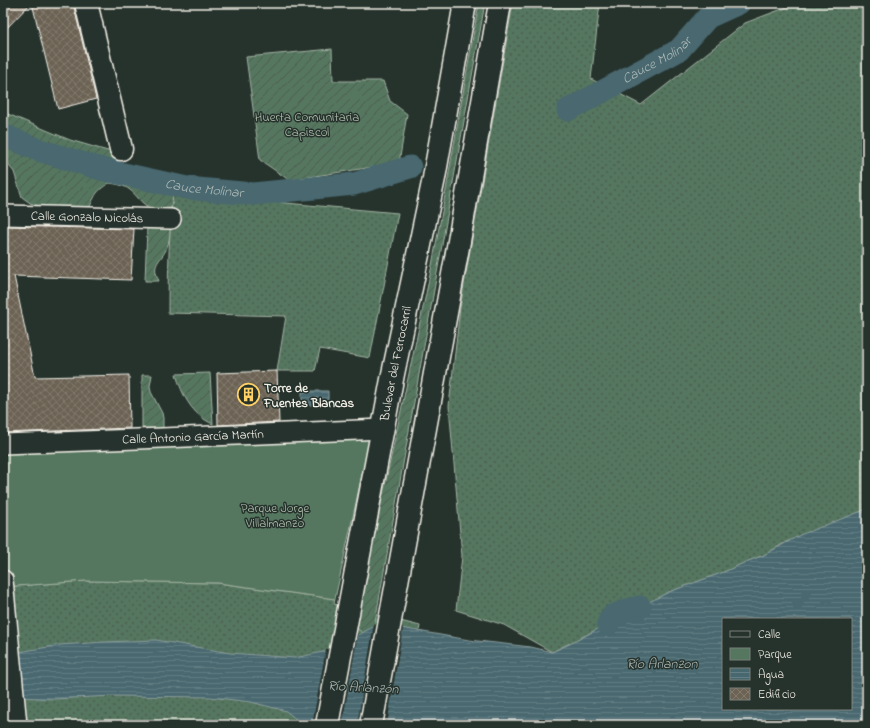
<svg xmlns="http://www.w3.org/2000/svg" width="870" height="728" viewBox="0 0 870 728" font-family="'Indie Flower',sans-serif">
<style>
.grass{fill:url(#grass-dots);stroke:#a4b4a4}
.park{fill:#55765f;stroke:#a4b4a4}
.garden{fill:url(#garden-furrows);stroke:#a4b4a4}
.water{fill:url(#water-rules);stroke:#8d9f9f;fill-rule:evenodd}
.pier{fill:#26332d}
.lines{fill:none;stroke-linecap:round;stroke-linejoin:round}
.canal{stroke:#48686f;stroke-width:23}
.building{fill:url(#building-cross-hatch);stroke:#f4f1e8}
.pedestrian-casing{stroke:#f4f1e8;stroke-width:22}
.minor-casing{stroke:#f4f1e8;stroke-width:25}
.secondary-casing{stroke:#f4f1e8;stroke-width:25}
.pedestrian{stroke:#26332d;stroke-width:19}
.minor{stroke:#26332d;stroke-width:22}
.secondary{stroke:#26332d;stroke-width:22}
.labels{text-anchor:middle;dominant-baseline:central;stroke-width:3;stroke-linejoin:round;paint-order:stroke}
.park-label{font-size:13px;fill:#b4c0b1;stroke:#26332d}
.street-label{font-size:13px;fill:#f4f1e8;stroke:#26332d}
.poi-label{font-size:13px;font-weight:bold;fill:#f4f1e8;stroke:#26332d;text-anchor:start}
.water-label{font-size:14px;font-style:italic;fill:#afbab8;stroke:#26332d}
</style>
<defs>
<pattern id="grass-dots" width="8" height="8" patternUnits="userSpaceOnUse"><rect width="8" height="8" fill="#55765f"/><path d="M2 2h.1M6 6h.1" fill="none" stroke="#4e5d51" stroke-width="1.8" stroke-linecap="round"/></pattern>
<pattern id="garden-furrows" width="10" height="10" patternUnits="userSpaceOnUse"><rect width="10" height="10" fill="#55765f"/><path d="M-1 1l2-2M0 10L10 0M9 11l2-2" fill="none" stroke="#4e5d51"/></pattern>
<pattern id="water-rules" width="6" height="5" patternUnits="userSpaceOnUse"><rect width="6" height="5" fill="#48686f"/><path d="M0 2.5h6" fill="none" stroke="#637e84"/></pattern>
<pattern id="building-cross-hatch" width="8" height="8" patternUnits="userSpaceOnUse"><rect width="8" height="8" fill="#6c6355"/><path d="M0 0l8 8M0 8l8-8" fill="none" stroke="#827a6d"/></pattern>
</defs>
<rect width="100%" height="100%" fill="#26332d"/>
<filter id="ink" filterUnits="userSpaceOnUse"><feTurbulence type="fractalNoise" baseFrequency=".025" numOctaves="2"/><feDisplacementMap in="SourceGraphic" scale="8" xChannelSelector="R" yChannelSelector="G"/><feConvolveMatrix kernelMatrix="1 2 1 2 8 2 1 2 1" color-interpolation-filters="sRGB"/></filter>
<g filter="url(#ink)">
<!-- grass -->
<path class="grass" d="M513,3H600L591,79L641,105L745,23L798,3H867V509L786,542L764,555L746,562L724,572L669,592L640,607L628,610L612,616L608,624L552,652L504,625L456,610L462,556L449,406L460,308Z
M173,193L398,213L370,358L320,349L315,371H277L286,316L168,313C168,273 169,233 173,193Z
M86,581L218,583L335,599L334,604L420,626L402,725H3V587Z"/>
<!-- park -->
<path class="park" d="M370,438L335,599L218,583L86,581L3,587V451Z"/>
<!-- garden -->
<path class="garden" d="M479,3H485L372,639L356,628C379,507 407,386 432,265C449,178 463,90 479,3Z
M332,49L333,81H383L390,101L407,114L399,163L289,180L260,160L246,57Z
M3,112L70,140L118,154L116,165L92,160L51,147L3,127Z
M3,144L71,170L128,184L173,193L171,208C164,209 156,209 149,207C140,203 137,195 130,190C124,185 116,184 109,183C103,187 97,191 94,198C91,203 92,205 87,209L45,208L30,203L22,197L14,172L3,158Z
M147,227L170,228C170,236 169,243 166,250C159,263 151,264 159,281H145Z
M210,373L213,424C192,415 182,395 176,374Z
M142,375H152L150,386L151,392L162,413L163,418V430H142Z"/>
<!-- water -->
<path class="water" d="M302,391H328V405H302Z
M867,509V725H303L286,711L251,702L210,697L113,696L53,699L20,697L3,698V653L19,652L60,645L105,642L156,640L230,653L295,658L332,650L378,624L469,640L531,647L552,652L574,642L625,614L669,592L724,572L746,562L764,555L800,535ZM723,619H851V709H723Z"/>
<!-- pier -->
<path class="pier" d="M378,622L403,627L387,725H357L374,624Z
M358,633L342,725H312L326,649L332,648Z"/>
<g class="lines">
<!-- canal -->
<g class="canal">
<path id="s1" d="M568,110L679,50L708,17L739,3"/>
<path id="s2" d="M3,135L39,150L101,169L187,188L253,194L354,184L410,167"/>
<path d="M608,624L612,616L628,610L640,607"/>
</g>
</g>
<!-- building -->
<path class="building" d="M3,3H31L3,32Z
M32,3H73L96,99L58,109Z
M3,226L134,229L131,280L14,276L35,377L129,375L130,428L3,433Z
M277,371L279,422L218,425L217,373Z"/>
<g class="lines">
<defs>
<g id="pedestrian">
<path id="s3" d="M3,215L171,219"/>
<path id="s4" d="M3,444L137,439L383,429"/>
<path d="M3,580L17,725"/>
</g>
<path id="minor" d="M86,3L121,149"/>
<g id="secondary">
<path id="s5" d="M327,725L393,374L434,178L465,3"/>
<path d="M371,725L458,247L500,3"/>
</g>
</defs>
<!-- pedestrian casing -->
<use href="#pedestrian" class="pedestrian-casing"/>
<!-- minor casing -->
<use href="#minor" class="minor-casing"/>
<!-- secondary casing -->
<use href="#secondary" class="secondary-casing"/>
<!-- pedestrian -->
<use href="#pedestrian" class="pedestrian"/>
<!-- minor -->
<use href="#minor" class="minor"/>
<!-- secondary -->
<use href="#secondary" class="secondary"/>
</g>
</g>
<!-- icons -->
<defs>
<symbol id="building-ring" viewBox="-11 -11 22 22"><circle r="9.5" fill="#26332d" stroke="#ffd166" stroke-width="1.5"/><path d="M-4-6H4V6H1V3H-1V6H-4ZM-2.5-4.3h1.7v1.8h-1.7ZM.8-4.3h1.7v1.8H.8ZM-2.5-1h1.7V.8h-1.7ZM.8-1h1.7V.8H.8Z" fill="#ffd166"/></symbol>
</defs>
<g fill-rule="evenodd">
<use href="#building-ring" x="236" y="382" width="25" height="25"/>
</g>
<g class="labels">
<!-- park labels -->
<g class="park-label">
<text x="307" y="117">Huerta Comunitaria<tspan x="307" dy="15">Capiscol</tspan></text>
<text x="275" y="508">Parque Jorge<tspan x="275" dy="15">Villalmanzo</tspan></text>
</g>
<!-- street labels -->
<g class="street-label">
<text stroke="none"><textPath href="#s3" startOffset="84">Calle Gonzalo Nicolás</textPath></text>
<text stroke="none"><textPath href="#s5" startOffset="368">Bulevar del Ferrocarril</textPath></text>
<text stroke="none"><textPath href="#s4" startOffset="190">Calle Antonio García Martín</textPath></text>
</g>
<!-- poi labels -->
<g class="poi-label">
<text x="264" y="388">Torre de<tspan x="264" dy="15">Fuentes Blancas</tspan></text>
</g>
<!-- water labels -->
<g class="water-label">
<text stroke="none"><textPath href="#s1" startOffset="102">Cauce Molinar</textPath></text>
<text stroke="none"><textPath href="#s2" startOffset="209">Cauce Molinar</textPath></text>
<text x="662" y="664">Río Arlanzon</text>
<text transform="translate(363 688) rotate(3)">Río Arlanzón</text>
</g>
</g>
<!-- margin -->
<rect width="870" height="728" fill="none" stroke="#26332d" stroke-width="16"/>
<rect x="8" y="8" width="854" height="712" fill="none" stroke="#f4f1e8" stroke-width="1.5" filter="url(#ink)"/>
<!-- legend -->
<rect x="722" y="618" width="130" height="92" fill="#26332d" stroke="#787f78"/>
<rect x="730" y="631" width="20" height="6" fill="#26332d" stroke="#787f78"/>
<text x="758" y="638" font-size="12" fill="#f4f1e8">Calle</text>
<rect x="730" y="648" width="20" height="12" fill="#55765f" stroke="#787f78"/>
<text x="758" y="658" font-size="12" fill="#f4f1e8">Parque</text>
<rect x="730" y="668" width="20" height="12" fill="url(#water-rules)" stroke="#787f78"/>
<text x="758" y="678" font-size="12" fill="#f4f1e8">Agua</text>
<rect x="730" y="688" width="20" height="12" fill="url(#building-cross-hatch)" stroke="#787f78"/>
<text x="758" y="698" font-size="12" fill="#f4f1e8">Edificio</text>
</svg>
